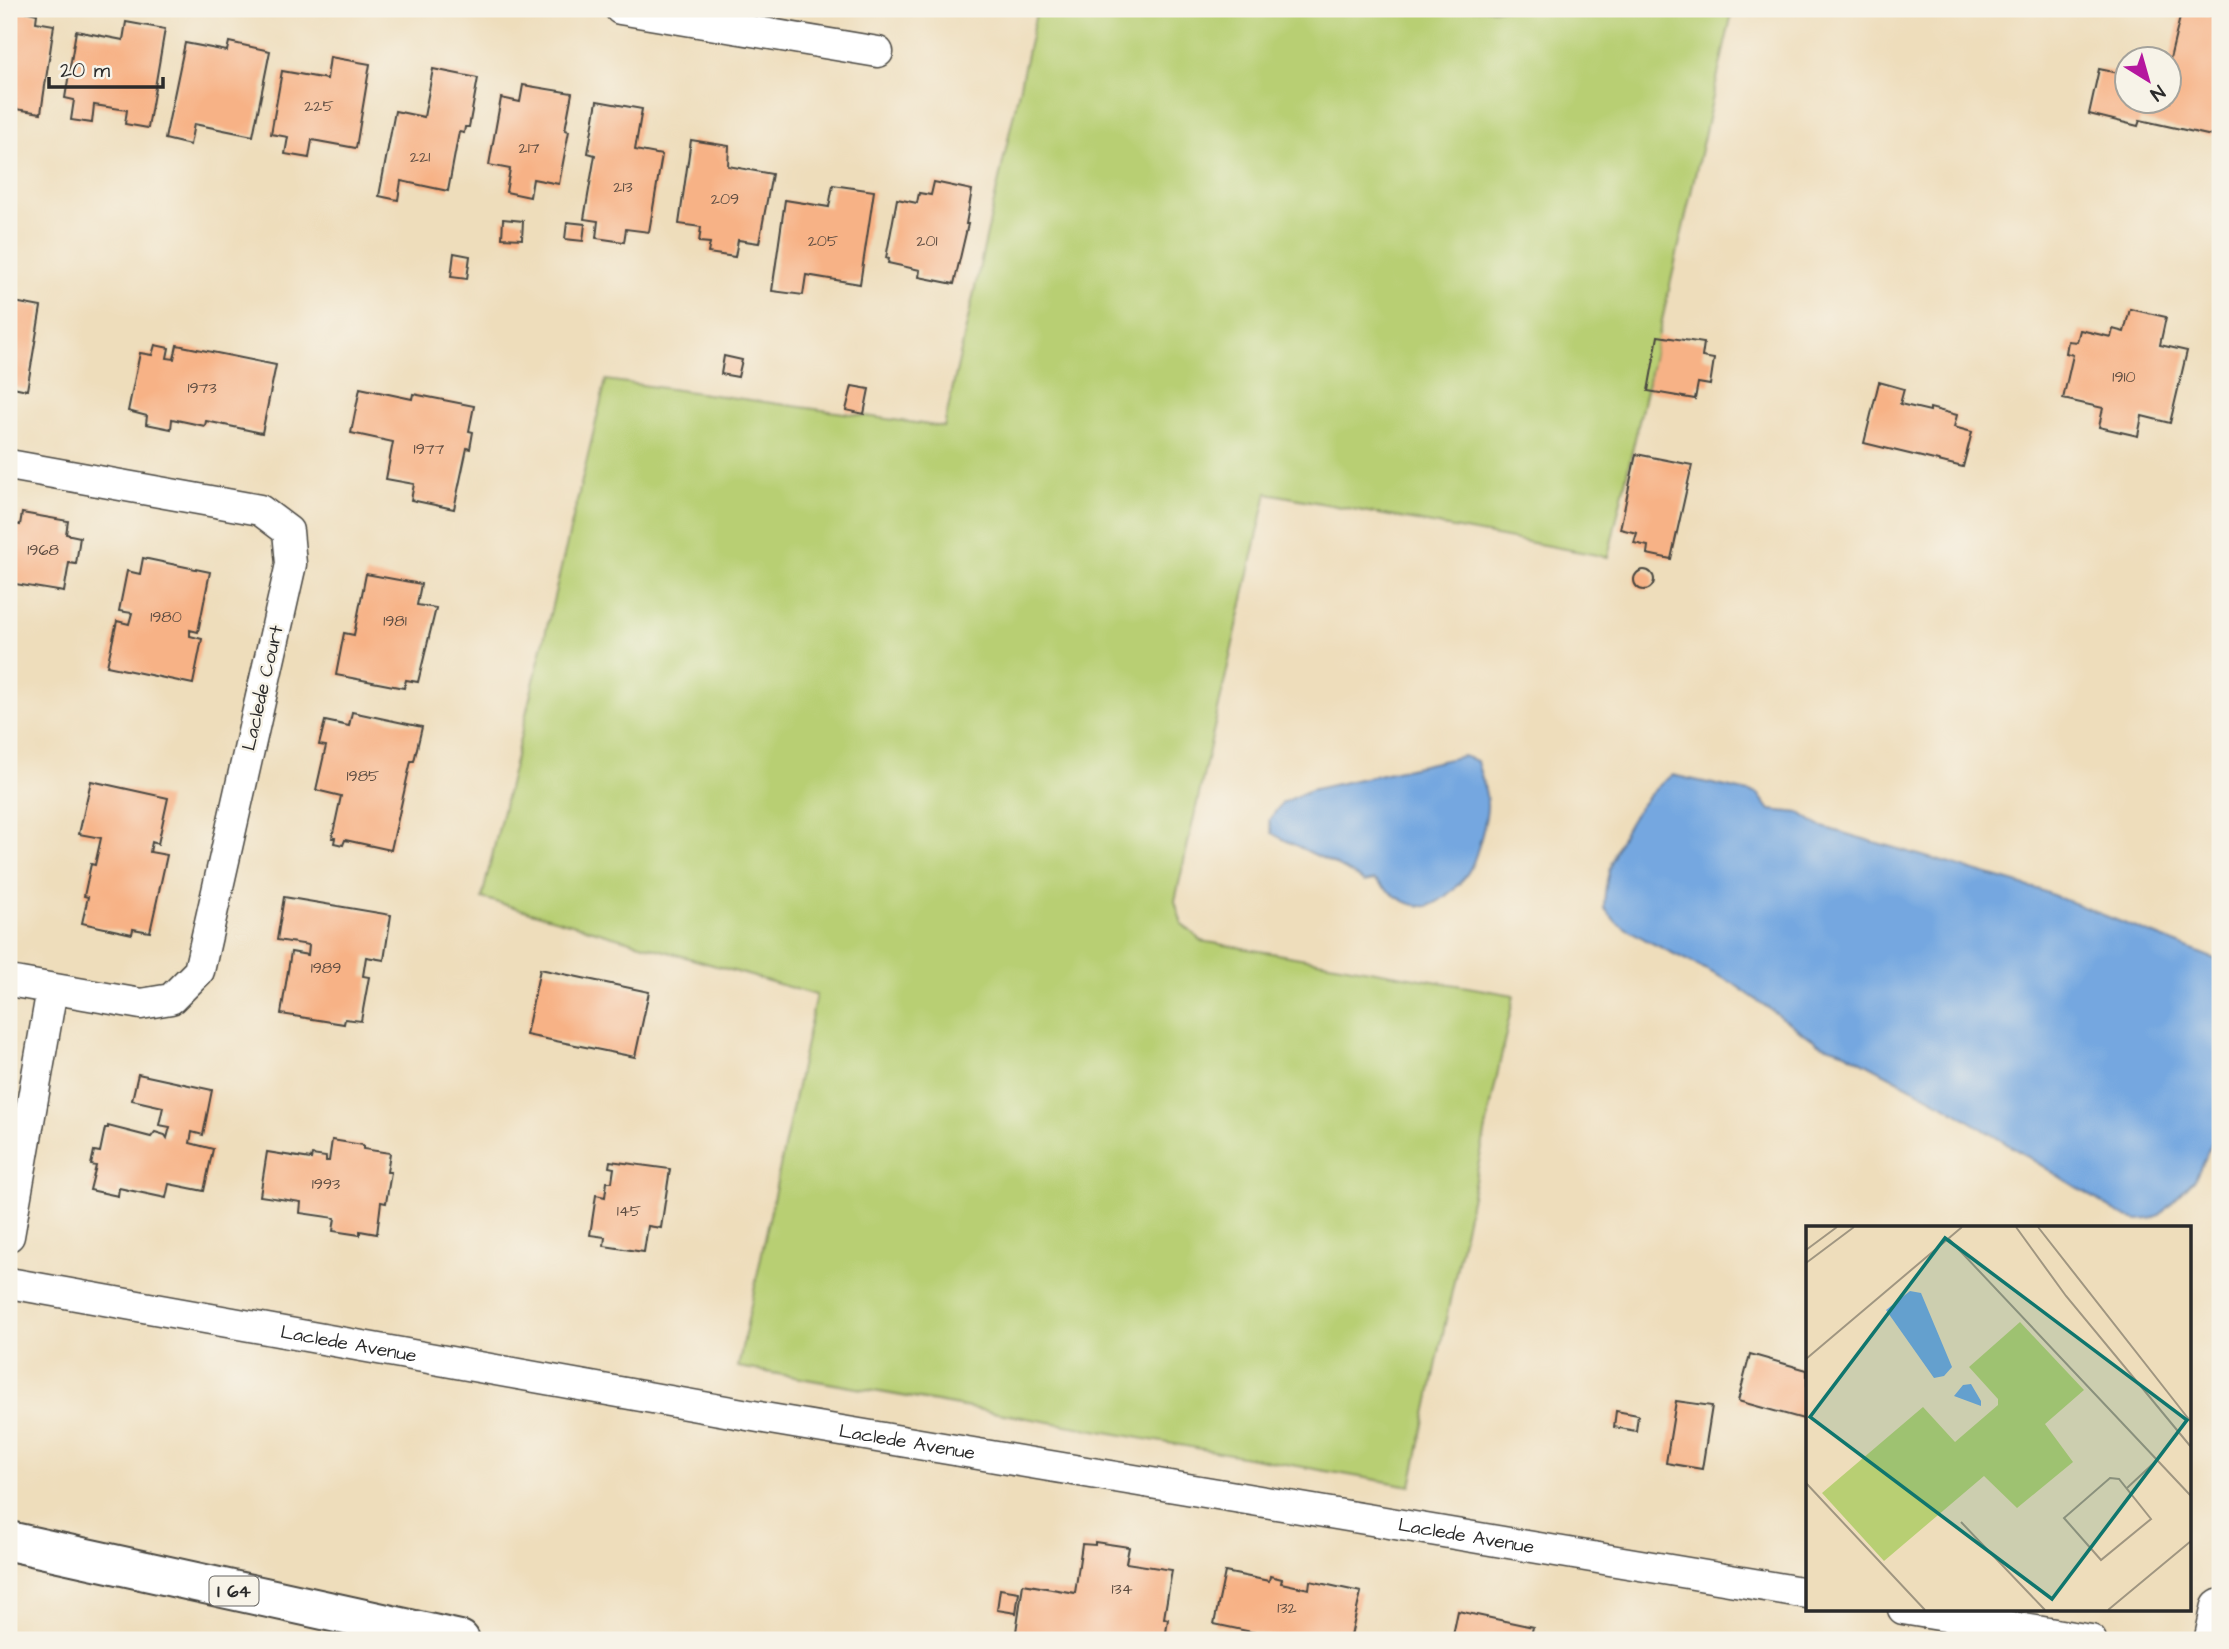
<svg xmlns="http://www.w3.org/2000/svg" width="2229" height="1649" viewBox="0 0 2229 1649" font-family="'Architects Daughter',sans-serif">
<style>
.green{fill:#b8cf73;stroke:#727d4f;stroke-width:2}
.water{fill:#74a7e0;stroke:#506986;stroke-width:2}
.building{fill:#f7b286}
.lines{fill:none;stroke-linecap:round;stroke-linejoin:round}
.minor-casing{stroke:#484641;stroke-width:33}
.tertiary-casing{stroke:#484641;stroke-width:40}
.motorway-casing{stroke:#484641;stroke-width:42}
.minor{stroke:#fff;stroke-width:30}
.tertiary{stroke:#fff;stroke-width:37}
.motorway{stroke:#fff;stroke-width:38}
.labels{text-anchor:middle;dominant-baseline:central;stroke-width:5;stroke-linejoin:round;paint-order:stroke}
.number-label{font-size:16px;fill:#5e4d42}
.shield{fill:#f7f3e8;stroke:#686764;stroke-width:2}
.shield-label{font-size:18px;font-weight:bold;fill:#2b2b2b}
.street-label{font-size:19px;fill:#2b2b2b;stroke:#f7f3e8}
.inset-road{fill:none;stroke:#a09681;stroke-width:2}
.view{fill:#0f766e;fill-opacity:0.15;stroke:#0f766e;stroke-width:3.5}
.inset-edge{fill:none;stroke:#2b2b2b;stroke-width:3.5}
</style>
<rect width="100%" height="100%" fill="#f7f3e8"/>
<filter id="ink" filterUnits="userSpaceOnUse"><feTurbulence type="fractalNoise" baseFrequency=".0143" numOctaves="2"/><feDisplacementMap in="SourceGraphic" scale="14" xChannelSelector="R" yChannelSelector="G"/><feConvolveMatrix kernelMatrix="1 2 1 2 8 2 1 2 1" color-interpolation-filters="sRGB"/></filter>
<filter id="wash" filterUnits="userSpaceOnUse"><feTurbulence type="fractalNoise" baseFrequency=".00686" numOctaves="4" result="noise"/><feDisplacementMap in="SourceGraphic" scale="28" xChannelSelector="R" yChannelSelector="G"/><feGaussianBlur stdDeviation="1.57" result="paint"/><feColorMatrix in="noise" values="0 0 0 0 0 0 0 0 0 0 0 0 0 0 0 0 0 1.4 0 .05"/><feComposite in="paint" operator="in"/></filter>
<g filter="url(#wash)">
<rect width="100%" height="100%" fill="#edb"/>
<!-- green -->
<path class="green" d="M1037,9H1733L1608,557L1267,493L1175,901L1182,924L1202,941L1514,995L1411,1486L738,1367L816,995L482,898L606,380L944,427Z"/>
<!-- water -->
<path class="water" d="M1463,756L1477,761C1480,774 1487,790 1487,804C1488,816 1477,855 1471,867C1465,880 1442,903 1427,906C1409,909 1388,891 1375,880L1364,882C1336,861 1302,851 1272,833L1269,820L1282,803L1310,790Z
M1672,775L1758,794L1770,810L1800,813L1819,826L2040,890L2220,961V1123L2217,1132L2195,1179L2161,1214L2151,1219L2138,1220L2123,1216L1941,1103L1845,1052L1818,1043L1731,982L1648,941L1617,923L1604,908C1605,858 1632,804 1672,775Z"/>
<g id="blocks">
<!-- building -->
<path class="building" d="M9,9H25L24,11L37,14L36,22L54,25L41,113L9,108Z
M2182,9L2213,16L2215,9H2220V134L2213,133L2212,136L2140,120L2138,126L2089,114L2099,69L2128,75V102H2170V59Z
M126,22L165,29L148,128L125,124L127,110L94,105L92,123L71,120L74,100L65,98L76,31L123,40Z
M229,42L270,51L253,136L194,124L190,145L165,139L185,43L227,51Z
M2153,55L2169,58V60H2152Z
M330,57L370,64L356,148L312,140L309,158L285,154L288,137L271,134L282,71L327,79Z
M433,69L478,78L469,127H465L464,133L459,132L448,191L401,181L398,200L379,196L395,111L424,117Z
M523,85L572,93L565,130L569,131L559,184L533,179L530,197L506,192L510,169L489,165L501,98L520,102Z
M597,101L642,109L635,150L662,155L649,232L626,229L624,242L596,238L598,221L584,219L595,155L588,153Z
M691,140L729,146L728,166L772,174L759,243L738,240L735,257L708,253L710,243L699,242L701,227L679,224Z
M934,182L972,190L966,224H968L954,284L919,277L920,270L888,263L889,259L886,258L897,199L917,203L919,193L931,195Z
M833,185L874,191L860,284L806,275L803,295L772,291L785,200L829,207Z
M503,219L523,221L522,239L502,238Z
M567,222L585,224L583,241L565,239Z
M454,253L470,256L467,279L451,277Z
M9,301L41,307L27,390L13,387L14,382L9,381Z
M2130,309L2166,317L2160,345L2187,351L2170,423L2142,416L2138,436L2099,427L2103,408L2063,399L2073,355L2066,353L2068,341L2077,342L2080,330L2111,337L2113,329L2124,332Z
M1658,336L1704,343L1702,357L1714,359L1710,385L1698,383L1695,399L1648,391Z
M155,345L169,348L167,358L174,359L177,345L276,365L262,433L206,421L205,426L172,419L171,429L146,424L147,416L128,411L140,353L152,355Z
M724,356L742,360L738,377L721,374Z
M1879,382L1904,389L1900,404L1930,411V408L1957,415L1954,427L1972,432L1963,467L1864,443Z
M852,386L869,389L864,414L846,410Z
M360,388L412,399L413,394L474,406L469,431L473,432L470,449L467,448L454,509L411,500L414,484L386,479L393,442L351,433Z
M1636,454L1692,465L1671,559L1647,554L1648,546L1634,543L1637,533L1620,529Z
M22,513L68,521L66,534L80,537L76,564L69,563L64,592L9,583V523L20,525Z
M143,558L210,572L198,632L190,630V636L202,639L193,684L107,666L117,621L129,624L132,613L119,611L127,571L140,574Z
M1634 580a10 10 0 1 1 20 0a10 10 0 1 1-20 0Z
M366,574L421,584L417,605L436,608L418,682L406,680L404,688L336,675L344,633L354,635Z
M352,712L422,727L414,761H411L391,850L345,840L343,845L334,843L335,838H332L341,796L316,790L326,746L319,745L325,721L349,726Z
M91,781L168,798L158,844L152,842L150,852L167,855L150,932L133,929L132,934L82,923L88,897L84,896L91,864L95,865L101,838L79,834Z
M284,897L391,915L384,960L366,957L363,976L369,977L361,1021L345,1019L344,1024L281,1014L291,952L308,955L309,945L277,940Z
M540,969L649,992L635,1057L526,1035Z
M138,1074L212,1090L203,1135L192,1132L190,1143L213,1149L204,1191L169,1184L166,1198L119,1188L118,1196L90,1190L96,1166L91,1165L94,1151L100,1152L105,1128H108V1126L151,1137L155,1132L165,1135L167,1138L170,1127L159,1125L163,1107L132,1100Z
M332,1140L363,1145V1149L390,1153L387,1172H391L386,1203L381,1202L377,1234L360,1231V1235L333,1231L335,1218L300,1213L301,1202L260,1196L267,1152L311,1159L312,1155L326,1157V1161H329Z
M610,1161L670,1169L661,1228L648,1226L644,1252L604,1246L605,1237L590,1235L596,1195L605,1197L607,1182H612L614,1168L609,1167Z
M1750,1354L1807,1370V1420L1738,1401Z
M1676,1401L1712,1406L1702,1469L1666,1463Z
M1616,1411L1638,1415L1636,1431L1614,1427Z
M1095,1542L1129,1547L1126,1563L1172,1570L1164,1618L1168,1619L1165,1640H1064L1016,1632L1023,1584L1075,1593L1082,1544L1095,1545Z
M1225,1572L1269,1581L1270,1576L1282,1579L1281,1583L1309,1589L1310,1581L1361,1592L1350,1640H1289L1214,1624Z
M1000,1589L1019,1592L1016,1613L997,1610Z
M1458,1611L1533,1627L1530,1640H1452Z"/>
</g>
</g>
<g filter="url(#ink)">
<use href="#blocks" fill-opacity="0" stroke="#484641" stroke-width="2"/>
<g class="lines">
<defs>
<g id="minor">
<path d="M620,9L878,52"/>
<path d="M9,465L260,510L288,531L291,564L199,971L171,999L141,1004L9,981"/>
<path d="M9,1236L52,989"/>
<path id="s1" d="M9,1283L770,1419L1807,1593"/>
<path d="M1903,1609L2091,1640"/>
</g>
<path id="tertiary" d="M2213,1640L2220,1608"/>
<path id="motorway" d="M9,1541L460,1640"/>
</defs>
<!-- minor casing -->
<use href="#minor" class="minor-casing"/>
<!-- tertiary casing -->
<use href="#tertiary" class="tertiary-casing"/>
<!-- motorway casing -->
<use href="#motorway" class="motorway-casing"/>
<!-- minor -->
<use href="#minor" class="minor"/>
<!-- tertiary -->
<use href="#tertiary" class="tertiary"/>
<!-- motorway -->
<use href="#motorway" class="motorway"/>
</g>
</g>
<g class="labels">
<!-- number labels -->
<g class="number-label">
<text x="319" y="106">225</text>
<text x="529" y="148">217</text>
<text x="420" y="157">221</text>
<text x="623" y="187">213</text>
<text x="725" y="199">209</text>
<text x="823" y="241">205</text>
<text x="927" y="241">201</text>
<text x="2124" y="377">1910</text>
<text x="202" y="388">1973</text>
<text x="429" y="449">1977</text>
<text x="43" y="550">1968</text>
<text x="166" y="617">1980</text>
<text x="395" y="621">1981</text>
<text x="363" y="776">1985</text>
<text x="326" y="968">1989</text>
<text x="326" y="1184">1993</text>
<text x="629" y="1211">145</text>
<text x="1122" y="1589">134</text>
<text x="1287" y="1608">132</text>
</g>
<!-- shield labels -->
<rect class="shield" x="209.5" y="1576.5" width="49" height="29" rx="5"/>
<g class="shield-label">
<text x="234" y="1591">I 64</text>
</g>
<!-- street labels -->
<g class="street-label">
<text transform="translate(263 688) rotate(-77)">Laclede Court</text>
<text stroke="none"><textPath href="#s1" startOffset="345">Laclede Avenue</textPath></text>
<text stroke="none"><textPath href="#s1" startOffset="912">Laclede Avenue</textPath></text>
<text stroke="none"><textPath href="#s1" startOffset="1479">Laclede Avenue</textPath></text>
</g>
</g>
<!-- overview -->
<g transform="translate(1806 1226)">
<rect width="385" height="385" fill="#edb"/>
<path d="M214,96L278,164L239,198L267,236L211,282L178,250L78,335L16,267L117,181L149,216L192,179V173L163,141Z" fill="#b8cf73"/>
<path d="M104,65L115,67L146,141L138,150L128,152L80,84ZM165,158L175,175V180L148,170L157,159Z" fill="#74a7e0"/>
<path class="inset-road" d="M210,1L260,70L385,221M232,1L385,196M142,12L385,270M0,24L31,1M0,37L48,1M0,133L156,1M304,252L313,253L345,293L295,334L258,292ZM0,257L119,384M321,262L351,234M155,296L239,384M302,384L385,315"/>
<path class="view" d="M139,12L381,194L246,373L4,191Z"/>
<rect width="385" height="385" class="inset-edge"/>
</g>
<!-- margin -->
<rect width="2229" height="1649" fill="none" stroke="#f7f3e8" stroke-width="35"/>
<!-- north arrow -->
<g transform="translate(2148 80) rotate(143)"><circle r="33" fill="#f7f3e8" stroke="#a5a39c" stroke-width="2"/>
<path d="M0-5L12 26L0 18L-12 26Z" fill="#b5179e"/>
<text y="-10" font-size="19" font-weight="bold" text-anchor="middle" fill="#2b2b2b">N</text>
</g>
<!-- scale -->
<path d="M49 77v10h114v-10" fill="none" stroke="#2b2b2b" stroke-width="3.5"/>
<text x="60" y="77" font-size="21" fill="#2b2b2b" stroke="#f7f3e8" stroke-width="5" paint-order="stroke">20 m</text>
</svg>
